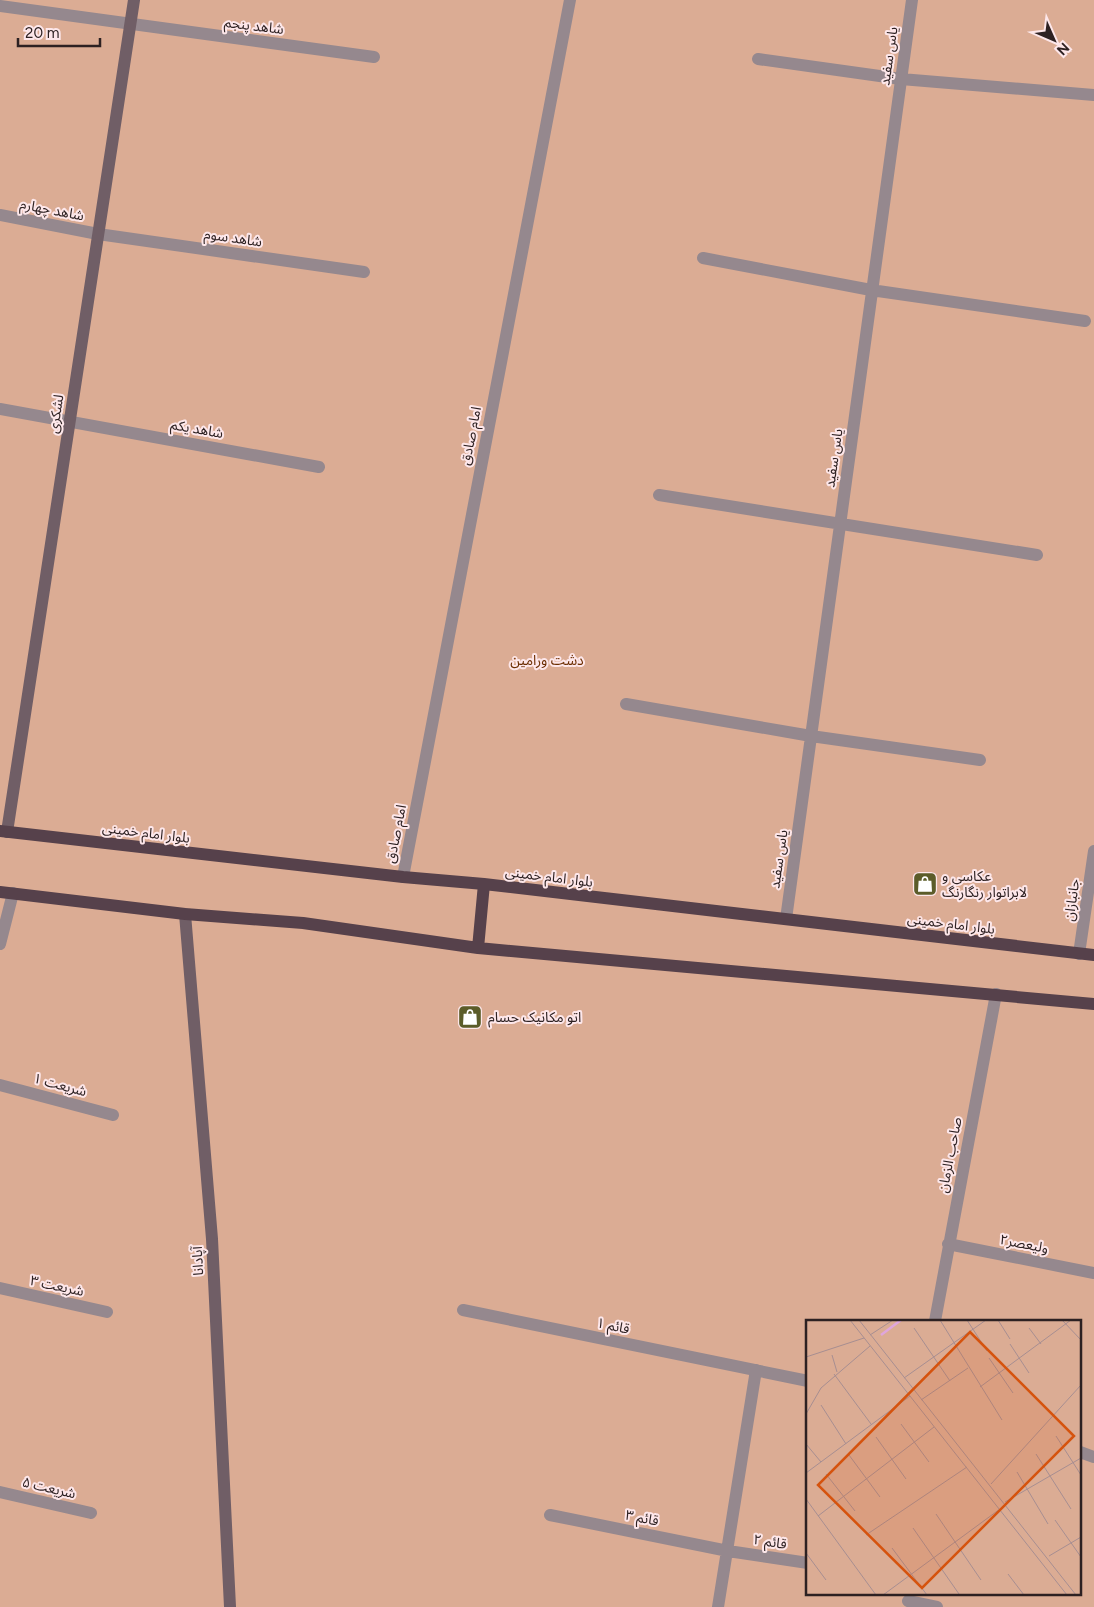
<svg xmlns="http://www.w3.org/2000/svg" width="1094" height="1607" viewBox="0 0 1094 1607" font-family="Figtree,'Noto Sans Arabic',sans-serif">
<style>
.green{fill:#dbac94;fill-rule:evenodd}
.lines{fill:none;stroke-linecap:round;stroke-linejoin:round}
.street{stroke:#95888e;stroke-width:12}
.secondary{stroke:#705e66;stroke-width:12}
.primary{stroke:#56414b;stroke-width:12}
.labels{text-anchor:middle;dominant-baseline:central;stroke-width:4;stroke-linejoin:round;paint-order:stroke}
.street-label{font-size:14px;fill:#2d2122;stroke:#fde7ea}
.park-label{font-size:14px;fill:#6b2d00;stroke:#fde7ea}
.poi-label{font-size:14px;fill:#2d2122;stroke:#fde7ea;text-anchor:start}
.inset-river{fill:none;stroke:#dfa6dc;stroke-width:2.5}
.inset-road{fill:none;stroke:#a78e91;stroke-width:1}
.view{fill:#d5530e;fill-opacity:0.15;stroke:#d5530e;stroke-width:2.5}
.inset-edge{fill:none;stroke:#2d2122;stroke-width:2.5}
</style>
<rect width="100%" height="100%" fill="#f9d6db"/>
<!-- green -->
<path class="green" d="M0,0H1094V1607H0ZM808,1321H1080V1593H808Z"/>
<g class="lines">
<!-- street -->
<path class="street" d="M0,6L374,57
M758,59L901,79L1094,95
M0,215L98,234L364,272
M703,258L871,290L1085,321
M0,409L319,467
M659,495L1037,555
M626,704L811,736L980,760
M403,877L570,0
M786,919L912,0
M0,944L13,893
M1079,954L1094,851
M0,1085L113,1115
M948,1244L1094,1273
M0,1288L107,1312
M463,1310L808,1381
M935,1321L996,994
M1080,1452L1094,1457
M0,1492L91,1513
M550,1515L728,1551L808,1563
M908,1601L937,1607
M718,1607L756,1370"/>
<!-- secondary -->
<path class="secondary" d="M7,832L134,0
M185,914L212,1239L230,1607"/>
<!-- primary -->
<path class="primary" d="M0,831L403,877L484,884L1094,955
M0,892L185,914L303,923L478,948L1094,1004
M478,948L484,884"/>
</g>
<!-- icons -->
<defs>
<symbol id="shop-square" viewBox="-11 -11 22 22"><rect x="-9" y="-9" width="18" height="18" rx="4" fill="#5b5c29" stroke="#fde7ea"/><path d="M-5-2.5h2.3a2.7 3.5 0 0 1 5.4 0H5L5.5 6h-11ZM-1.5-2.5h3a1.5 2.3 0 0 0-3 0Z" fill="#fff"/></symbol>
</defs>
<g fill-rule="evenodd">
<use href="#shop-square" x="911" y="870" width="28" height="28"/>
<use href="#shop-square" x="456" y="1003" width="28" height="28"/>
</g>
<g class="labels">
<!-- street labels -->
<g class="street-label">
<text transform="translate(254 26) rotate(7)">شاهد پنجم</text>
<text transform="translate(889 56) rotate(-82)">یاس سفید</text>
<text transform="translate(52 210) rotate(11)">شاهد چهارم</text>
<text transform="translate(233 238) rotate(8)">شاهد سوم</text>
<text transform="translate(56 414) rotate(-81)">لشکری</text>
<text transform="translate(197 429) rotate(10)">شاهد یکم</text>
<text transform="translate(471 436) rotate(-79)">امام صادق</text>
<text transform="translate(834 458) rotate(-82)">یاس سفید</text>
<text transform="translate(146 833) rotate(7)">بلوار امام خمینی</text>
<text transform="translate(396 834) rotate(-79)">امام صادق</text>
<text transform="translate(779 859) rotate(-82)">یاس سفید</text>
<text transform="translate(549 877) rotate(7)">بلوار امام خمینی</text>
<text transform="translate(1072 900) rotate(-82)">جانبازان</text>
<text transform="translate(951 924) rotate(7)">بلوار امام خمینی</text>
<text transform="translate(60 1085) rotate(15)">شریعت ۱</text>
<text transform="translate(950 1155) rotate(-79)">صاحب الزمان</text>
<text transform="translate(1024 1244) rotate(11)">ولیعصر۲</text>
<text transform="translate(198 1261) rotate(-93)">آپادانا</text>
<text transform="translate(57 1286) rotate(12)">شریعت ۳</text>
<text transform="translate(613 1326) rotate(12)">قائم ۱</text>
<text transform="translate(49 1488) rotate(13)">شریعت ۵</text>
<text transform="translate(642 1518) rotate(11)">قائم ۳</text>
<text transform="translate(770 1542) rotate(9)">قائم ۲</text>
</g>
<!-- park labels -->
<g class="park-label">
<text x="547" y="660">دشت ورامین</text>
</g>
<!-- poi labels -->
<g class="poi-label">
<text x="942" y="876">عکاسی و<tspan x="942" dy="16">لابراتوار رنگارنگ</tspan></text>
<text x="488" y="1017">اتو مکانیک حسام</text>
</g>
</g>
<!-- overview -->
<g transform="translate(806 1320)">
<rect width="275" height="275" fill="#f9d6db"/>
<path d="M0,0H275V275H0Z" fill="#dbac94"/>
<path class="inset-river" d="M75,15L95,0"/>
<path class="inset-road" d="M44,0L261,275M53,0L270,275M134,0L196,100M161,0L181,31M192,0L204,19M256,0L275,20M108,8L144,61M223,8L235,24M64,15L87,0M204,24L223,53M26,35L31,52M0,37L58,18M183,38L207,73M28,54L65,104M98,58L180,0M174,67L265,0M115,80L162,48M15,85L40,124M0,94L15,68L64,26M95,104L123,142M250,116L275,155M70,117L100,159M0,124L15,142M230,134L265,189M43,135L74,177M211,152L242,204M0,153L104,76M20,154L49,191M185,164L275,65M0,179L70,275M199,182L275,138M130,194L175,260M12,196L128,107M249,200L275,237M107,208L153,274M60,215L161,147M86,228L121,275M0,233L20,260M243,236L275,217M202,254L218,275M77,275L194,189"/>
<path class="view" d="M164,12L268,116L116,268L12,165Z"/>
<rect width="275" height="275" class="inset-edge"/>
</g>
<!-- north arrow -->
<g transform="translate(1054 40) rotate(135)" stroke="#fde7ea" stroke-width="4" paint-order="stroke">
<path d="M0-4L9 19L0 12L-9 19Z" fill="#2d2122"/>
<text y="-8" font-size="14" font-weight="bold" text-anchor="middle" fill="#2d2122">N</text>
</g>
<!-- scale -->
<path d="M18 38v8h82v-8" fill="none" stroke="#2d2122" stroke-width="2.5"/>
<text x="25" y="38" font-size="15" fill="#2d2122" stroke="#fde7ea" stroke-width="4" paint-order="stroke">20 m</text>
</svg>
